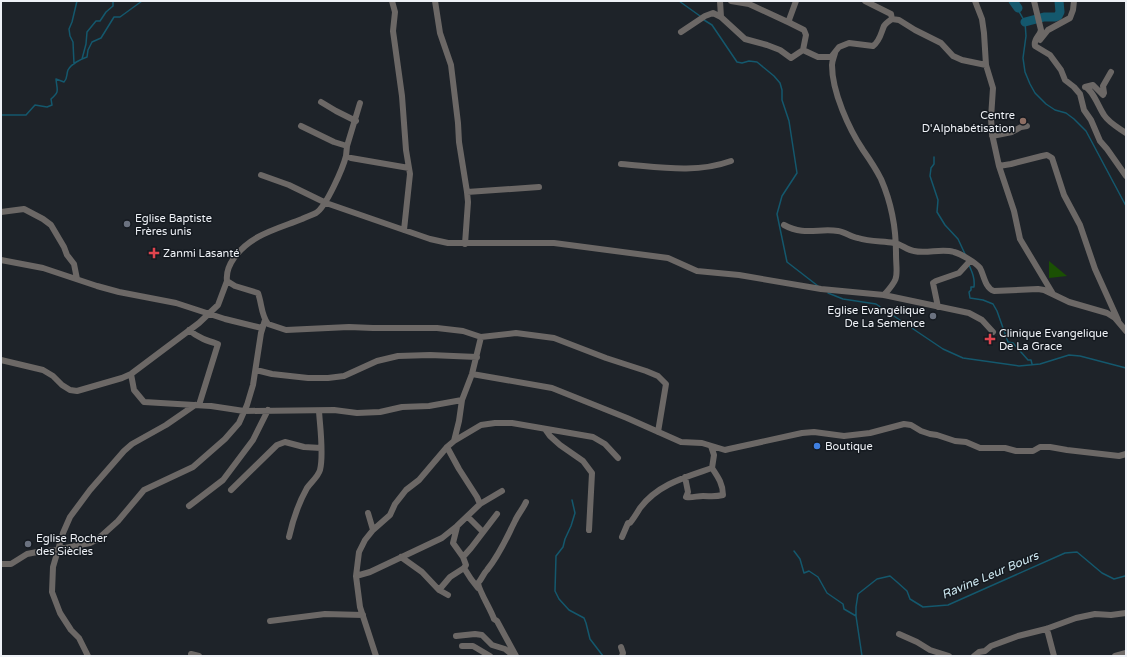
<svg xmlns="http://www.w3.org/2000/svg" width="1127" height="657" viewBox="0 0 1127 657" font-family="'Varela Round',sans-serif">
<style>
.green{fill:#1b5004}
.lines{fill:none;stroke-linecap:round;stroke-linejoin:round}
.stream{stroke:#14586d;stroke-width:1.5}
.river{stroke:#14586d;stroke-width:9}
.minor{stroke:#6c6866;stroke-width:6}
.education-dot{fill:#8d6e63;stroke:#151a20;stroke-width:1.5}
.worship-dot{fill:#6b7280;stroke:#151a20;stroke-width:1.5}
.health-dot{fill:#e0444e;stroke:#151a20;stroke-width:1.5}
.shop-dot{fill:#3f7fe0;stroke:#151a20;stroke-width:1.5}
.labels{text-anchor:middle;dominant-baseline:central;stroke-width:3;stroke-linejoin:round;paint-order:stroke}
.poi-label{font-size:11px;fill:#eef1f6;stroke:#151a20;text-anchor:start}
.water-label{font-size:12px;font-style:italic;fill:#cee8f1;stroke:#151a20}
</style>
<rect width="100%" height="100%" fill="#1e2329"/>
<!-- green -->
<path class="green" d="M1049,261L1067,276L1049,278Z"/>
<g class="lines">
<!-- stream -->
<path class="stream" d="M679,1L700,16
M1013,1L1025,22L1026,36L1023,58L1025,72L1030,84L1035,93L1046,104L1055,110L1066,113L1074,119L1086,131L1126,206
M704,20L712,25L737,62L742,63L749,61L757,62L774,76L780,83L782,90V100L789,121L797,173L782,196L777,214L787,262L818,286
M82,59L86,44L87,32L96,21H100L106,12L113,6V1
M74,64L73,42L70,36L69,29L72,22L77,1
M1,115H26L35,105L47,107L52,105L51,99C60,91 57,91 56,79L64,82C68,78 66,75 68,70C71,64 81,59 87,57L88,50L92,42L101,38L114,17H120L142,1
M934,157V164L931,168L930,176L938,200L937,212L945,225L958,239L965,254
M969,265C972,272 975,278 974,287H971V290L969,292L970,298L983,300L993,304L997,311L1008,342L1013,343L1028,360H1031L1032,364
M828,293L843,299L876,304L943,349L963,358L1019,366L1040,364L1069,355L1080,356L1126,368
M572,500L575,513L571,526L565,539L563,547L556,556L555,591L559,599L569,610L584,618L586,623L590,639L603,656
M794,551L800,559L804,573L809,571L818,577L827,593L843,604L844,609L856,616
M862,656L856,616V607L858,594L877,579L890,576L897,582L907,591L910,599L923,607L948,605L1065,553L1077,552L1102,573L1114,579L1125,576L1126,574"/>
<!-- river -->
<path class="river" d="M1013,1L1018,8
M1025,22L1044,17H1055L1058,16L1060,12L1059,1"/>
<!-- minor -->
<path class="minor" d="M392,1L395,12L393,31L402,96L406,150L410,174L404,230
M435,1L440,33L451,65L458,123L459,142L467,192L468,202L465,244
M720,1L721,17
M731,1L749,4L790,23
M796,1L789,20L790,23L804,30L806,35L803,50
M865,1L891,14L892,19
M975,1L982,19L984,33L986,65L993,88L991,118L992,134L999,166L1014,211L1020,239L1053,294
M1034,1L1041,30C1040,36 1033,39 1035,46L1050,55L1061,70L1065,80L1074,87L1080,94L1084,110L1091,120L1100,141L1107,149L1126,176
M681,32L705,16L713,13L721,17L745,39L767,45L780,50L791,58L803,50L818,57H831L839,47L849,43L873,46C880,41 881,33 884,26C886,23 889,21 892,19L899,20L915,30L941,43L953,56L962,60L986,65
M1040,40L1048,30L1070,18L1073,10L1074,1
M835,53C834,57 832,61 832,65C832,92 849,129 863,150C870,160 876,169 881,179C891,202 896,228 896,253C896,277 901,276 884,295
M1085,87C1093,90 1099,108 1104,115C1109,123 1119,128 1126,133
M1085,87L1093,85L1103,95L1104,93L1103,86L1111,72
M321,102L336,111L356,121
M301,126L334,142L347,146
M992,136L1012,132L1021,127L1027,126
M346,156L347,146L360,103
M621,164C659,167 695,174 731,161
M999,166L1011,164L1042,156L1047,155L1052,158L1064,195L1080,225L1095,269L1118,320
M409,168L351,158L346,156C343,168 326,207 316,213C312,215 306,217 302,219C277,229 250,235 234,258C229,265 226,273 227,281L235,286L258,293C262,304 261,315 268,324L286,330L349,327L373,328H437L463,331L481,337L516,333L554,338L606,358L646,371L658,376L666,384L658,432
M261,175L289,185L326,203L430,239L448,243H554L668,258L697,271L739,275L821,289L884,295L969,313L982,320L993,332
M467,192L539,187
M1,212L24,209L43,219L51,225L64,247L67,255L74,264L77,279
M784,225C804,236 819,228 838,231C845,232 851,237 858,238C870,242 882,241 894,243C901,244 907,250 914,251C927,254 942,248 954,252C961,254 975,262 980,268C984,275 985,288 994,291L1038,289L1044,290L1069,302L1107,313L1115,318L1126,331
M1,260L43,268L97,286L119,292L176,303L225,319L262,328
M938,307L933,283L936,281L959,273L970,261
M189,330C198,338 208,341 218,344L199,405
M1,360L43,370L53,376L62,385L70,390L77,391L122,378L131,374L199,323L218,305L227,281
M256,370L272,374L308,378H328L344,376L377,361L398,356L430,355L477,357
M131,374L134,390L144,402L211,406L244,411L334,410L357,413L380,412L402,407L429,406L462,400
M472,374L552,388L627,418L681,442L702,443L725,450L729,449L802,433L814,432L844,436L870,433L904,424L911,425L921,431L930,434L937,435L955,441L966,442L980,448H1005L1016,451H1033L1040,447H1050L1067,450L1119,456L1126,454
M545,429L550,436L560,445L583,461L592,473L589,530
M454,441L481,425L495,423H512L593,437L605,444L618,458
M447,447L459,469L477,497L480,504
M685,477L688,492L686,497C692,498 697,496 703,496C711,496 715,497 723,495C723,484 718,477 712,468
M231,490L277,445L285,442L304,447L321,448
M189,506L223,480L253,440L268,410
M368,513L373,530
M468,517L483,532
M457,527L453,543L463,557
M289,537C293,519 298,504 307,488C311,482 318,477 320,470C324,455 320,427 319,411
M622,537L628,523H630C634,518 637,513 640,508C658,484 686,477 712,468L714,455L711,446
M401,557L422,572L439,590L448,595
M1,564H11L27,554L37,552L57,550L65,548L90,543L98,539L118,521L144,490L193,467L225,439L239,423L247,405L253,385L261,333L265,320
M356,576L370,572L442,538L457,526L480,504L502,491
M478,588L471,579L464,568L466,565L463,557L471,548L497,514
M439,590L450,577L464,568
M270,621L325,614L363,615
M1046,629L1048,633L1054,656
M899,634L917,642L930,650L949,656
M456,636L475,634L482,635L492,645L505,649L514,656
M462,646H473L490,656
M621,647L623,653L622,656
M191,654L199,656
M88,656L79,638L71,630L60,613L52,592L53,567L63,533L70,517L90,490L124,451L132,444L166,425L195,405
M376,656L360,607L356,576L359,552L365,540L373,530L390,515L395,504L406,490L419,480L447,447L454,441L459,421L462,400L472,374L481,337
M516,656L497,621L494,619C491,610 479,591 478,583C482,579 483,574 487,570C500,554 506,539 515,521C518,514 523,509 526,502
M974,656L979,652L985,651L991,646L1018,636L1046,629L1076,618L1095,614L1111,615L1126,613
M1115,656L1126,653"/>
</g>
<!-- markers -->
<circle class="education-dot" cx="1023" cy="121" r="4"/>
<g class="worship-dot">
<circle cx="127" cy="224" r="4"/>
<circle cx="933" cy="316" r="4"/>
<circle cx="28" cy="544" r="4"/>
</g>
<g class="health-dot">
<path d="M152 247h4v4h4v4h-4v4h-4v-4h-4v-4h4z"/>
<path d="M988 333h4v4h4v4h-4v4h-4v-4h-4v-4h4z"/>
</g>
<circle class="shop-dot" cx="817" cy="446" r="4"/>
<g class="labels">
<!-- poi labels -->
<g class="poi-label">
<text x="1015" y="115" text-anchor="end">Centre<tspan x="1015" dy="13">D'Alphabétisation</tspan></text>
<text x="135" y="218">Eglise Baptiste<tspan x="135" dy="13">Frères unis</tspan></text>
<text x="163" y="253">Zanmi Lasanté</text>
<text x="925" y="310" text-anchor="end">Eglise Evangélique<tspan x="925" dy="13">De La Semence</tspan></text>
<text x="999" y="333">Clinique Evangelique<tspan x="999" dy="13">De La Grace</tspan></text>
<text x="825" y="446">Boutique</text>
<text x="36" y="538">Eglise Rocher<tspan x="36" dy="13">des Siècles</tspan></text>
</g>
<!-- water labels -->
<g class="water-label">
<text transform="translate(990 575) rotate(-23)">Ravine Leur Bours</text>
</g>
</g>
<!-- border -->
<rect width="1127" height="657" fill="none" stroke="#eef1f6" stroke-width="4"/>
</svg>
